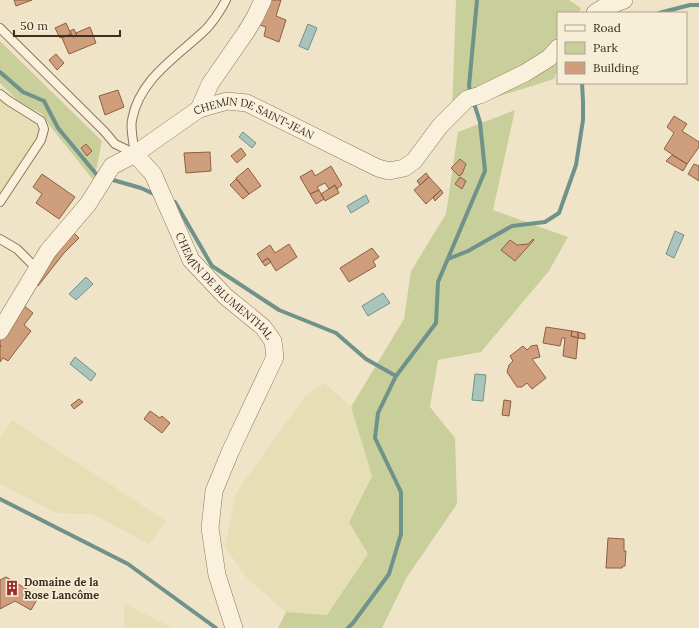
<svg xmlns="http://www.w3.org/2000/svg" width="699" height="628" viewBox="0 0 699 628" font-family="Lora,serif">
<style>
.farmland{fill:#e6deb5}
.green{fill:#c9cf9b}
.water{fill:#a9c4bc;stroke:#6f938a}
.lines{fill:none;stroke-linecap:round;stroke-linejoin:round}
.stream{stroke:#6f938a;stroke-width:4}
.building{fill:#cf9f7d;stroke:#8d5f41}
.lane-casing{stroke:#8d765c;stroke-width:10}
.street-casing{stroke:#8d765c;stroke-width:18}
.lane{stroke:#faf1dc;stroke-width:8}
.street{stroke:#faf1dc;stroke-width:17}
.labels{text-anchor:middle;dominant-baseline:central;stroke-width:3.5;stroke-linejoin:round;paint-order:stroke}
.street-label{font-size:11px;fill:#3d2e20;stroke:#f7eed8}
.poi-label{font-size:11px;font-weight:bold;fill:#3d2e20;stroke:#f7eed8;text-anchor:start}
</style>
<rect width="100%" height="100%" fill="#f0e4c8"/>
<!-- farmland -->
<path class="farmland" d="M0,100L9,107L39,126L38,137L0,196Z
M325,383L351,407L372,476L349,521L368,554L327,615L286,612L247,578L225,547L236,493L305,396Z
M12,420L166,521L149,544L92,514L56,513L0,484V438Z
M125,604L173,628H123Z"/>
<!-- green -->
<path class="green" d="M456,0H569L581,8L579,13H558V68L554,79L452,111Z
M0,41L102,141L94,181L50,126L42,114L20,103L0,83Z
M515,110L493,210L568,237L549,271L481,352L438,360L430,407L455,438L457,504L407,577L382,628H278L286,612L327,615L368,554L349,522L372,476L351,407L404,319L411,271L446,214L458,132Z"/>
<!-- water -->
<path class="water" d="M308,24L317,28L308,50L299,46Z
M243,132L256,143L252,148L239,137Z
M366,195L369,202L351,213L347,206Z
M675,231L684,235L674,258L666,254Z
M86,277L93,284L76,300L69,294Z
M383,293L390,303L368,316L362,306Z
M75,357L96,374L91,381L70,364Z
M475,374L486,375L483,401L472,400Z"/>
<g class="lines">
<!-- stream -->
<path class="stream" d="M659,13L690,5H699
M0,72L23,92L44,101L58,128L97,175
M471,94L469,86L477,0
M113,180L141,188L156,195
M175,202L212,266L279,310L336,333L366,359L396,376
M448,259L468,251L512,226L545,222L559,213L576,165L583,120V101L582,83
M0,499L128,564L216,628
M348,628L353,623L389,574L401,534V492L375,438L378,413L396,376L436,323L438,282L485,171L480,122L473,100"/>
</g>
<!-- building -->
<path class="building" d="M14,0H32L16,6Z
M269,0H281L276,16L286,20L279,42L264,36L266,27L257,24Z
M66,23L71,34L60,38L55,28Z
M90,27L96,43L69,54L62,38L71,34L73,37L77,36L76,33Z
M74,29L77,36L73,37L70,31Z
M56,54L64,63L57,70L49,60Z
M118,90L124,107L105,115L99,96Z
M674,116L687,124L682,131L699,142V147L687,164L664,149L674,133L667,127Z
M86,144L92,151L87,156L81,148Z
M241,148L246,155L237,163L231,156Z
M210,152L211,171L186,173L184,153Z
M672,155L687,164L683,171L666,161Z
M460,159L466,164L462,174L459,176L451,168Z
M694,164L699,166V181L688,174Z
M331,166L342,185L337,189L335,185L329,189L325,183L317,187L319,190L310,194L300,177L312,170L315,176Z
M248,168L261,186L249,194L236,178Z
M426,173L429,177L420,185L417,181Z
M42,174L75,197L59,219L36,203L42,194L33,187Z
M429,177L441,190L426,204L414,190Z
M460,177L466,181L462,189L455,184Z
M236,179L249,194L243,199L230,185Z
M335,185L339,193L325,201L321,194Z
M319,190L324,199L316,204L310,194Z
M441,190L443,193L435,201L433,197Z
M72,231L79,238L64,253L38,286L35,283Z
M533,239L534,240L515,261L501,250L510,240L517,245L528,244Z
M289,244L297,257L276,271L268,258L262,262L257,254L270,245L275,253Z
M372,248L379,257L373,261L376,266L349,282L340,268Z
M268,258L271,262L265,266L262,262Z
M22,304L33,313L24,325L31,331L8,361L3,358L0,362V347L1,346L0,345V338Z
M546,327L572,331L571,336L578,338L576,359L563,356L565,338H562L560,346L543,343Z
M572,331L578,332V338L571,336Z
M578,332L585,334V339L578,338Z
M537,345L540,357L532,359L546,378L532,389L527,383L522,387H517L507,372L509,365L513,361L510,356L523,346L527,350L531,346Z
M79,399L83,402L74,409L71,405Z
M504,400L511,401L509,416L502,415Z
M150,411L160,418L162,416L170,423L162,433L144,419Z
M608,538L624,539V551H626L625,566H623L622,568H606Z
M6,577L39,596L31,610L15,601L0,609V580Z"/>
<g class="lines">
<defs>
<path id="lane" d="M0,28L104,131L115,144L134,153
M0,94L9,101L41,121L44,129L41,140L0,202
M135,154C134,145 130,129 132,120C139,80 175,58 203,32C211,25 221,10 226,0
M0,239L17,249L37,269"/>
<g id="street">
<path d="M595,13L603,8L624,0"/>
<path d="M199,109L210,84L246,32L255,17L263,0"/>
<path id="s1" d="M135,154L153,174L191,260L225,296L263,327L273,341L275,357L231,450L214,491L210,528L217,575L234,628"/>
<path id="s2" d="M0,331L48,251L88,204L112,166L135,154L199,109L227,101L247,103L378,168L389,171L404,168L414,161L440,126L467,99L480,95L525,73L549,58L558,48"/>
</g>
</defs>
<!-- lane casing -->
<use href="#lane" class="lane-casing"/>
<!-- street casing -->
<use href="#street" class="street-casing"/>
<!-- lane -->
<use href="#lane" class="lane"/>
<!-- street -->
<use href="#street" class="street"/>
</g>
<!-- icons -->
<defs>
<symbol id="building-bare" viewBox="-9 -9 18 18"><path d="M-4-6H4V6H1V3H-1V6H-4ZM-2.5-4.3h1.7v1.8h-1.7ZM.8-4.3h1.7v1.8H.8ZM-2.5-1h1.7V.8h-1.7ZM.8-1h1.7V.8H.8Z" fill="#9e2a2b" stroke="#f7eed8" stroke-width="2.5" paint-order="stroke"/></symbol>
</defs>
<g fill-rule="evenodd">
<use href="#building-bare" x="1" y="577" width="22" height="22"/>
</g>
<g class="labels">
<!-- street labels -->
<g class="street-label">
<text stroke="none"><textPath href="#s2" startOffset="363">CHEMIN DE SAINT-JEAN</textPath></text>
<text stroke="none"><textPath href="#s1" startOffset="162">CHEMIN DE BLUMENTHAL</textPath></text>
</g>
<!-- poi labels -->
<g class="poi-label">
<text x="24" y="582">Domaine de la<tspan x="24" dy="13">Rose Lancôme</tspan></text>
</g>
</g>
<!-- legend -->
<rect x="557" y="12" width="130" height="72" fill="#f7eed8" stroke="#ada18e"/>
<rect x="565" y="25" width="20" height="6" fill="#faf1dc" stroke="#ada18e"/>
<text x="593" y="32" font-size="12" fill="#3d2e20">Road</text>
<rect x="565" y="42" width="20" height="12" fill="#c9cf9b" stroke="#ada18e"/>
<text x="593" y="52" font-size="12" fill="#3d2e20">Park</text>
<rect x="565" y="62" width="20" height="12" fill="#cf9f7d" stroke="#ada18e"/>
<text x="593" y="72" font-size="12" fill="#3d2e20">Building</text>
<!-- scale -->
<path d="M14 30v6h106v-6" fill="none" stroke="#3d2e20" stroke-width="2"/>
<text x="20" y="30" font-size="12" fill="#3d2e20" stroke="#f7eed8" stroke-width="3" paint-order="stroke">50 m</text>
</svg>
